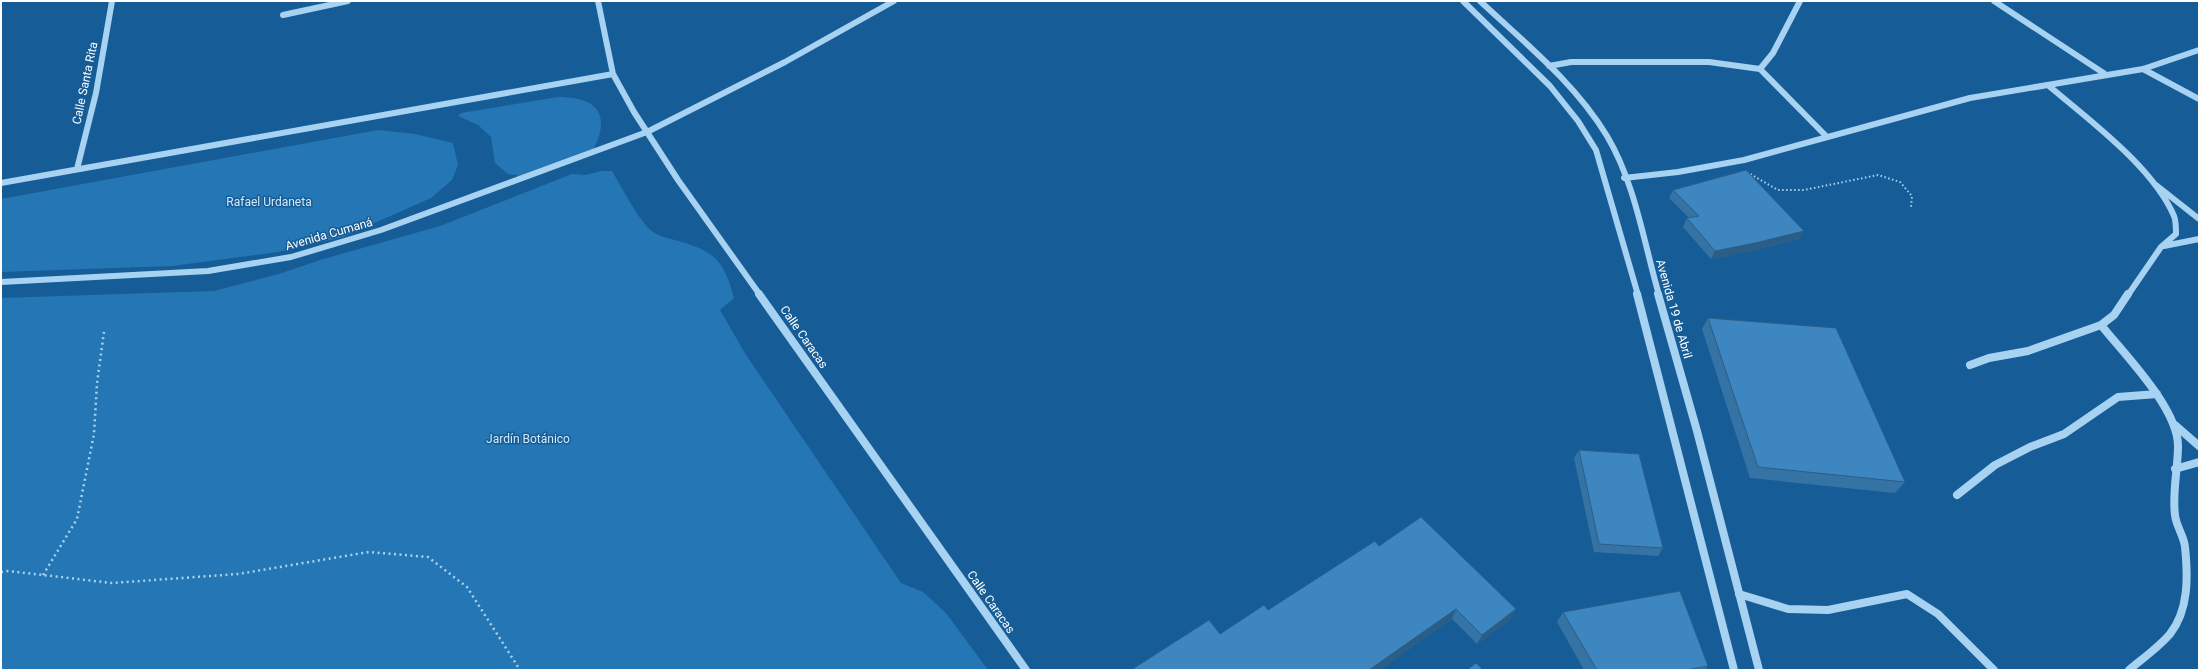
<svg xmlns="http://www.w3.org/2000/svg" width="2200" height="671" viewBox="0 0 2200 671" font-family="Roboto,sans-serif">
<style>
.green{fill:#2576b4}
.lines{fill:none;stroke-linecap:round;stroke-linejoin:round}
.path-far1{stroke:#a8d2f2;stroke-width:2;stroke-dasharray:1.5 2.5;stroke-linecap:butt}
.path{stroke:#a8d2f2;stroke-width:2.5;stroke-dasharray:2 3.5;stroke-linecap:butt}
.minor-far1{stroke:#a8d2f2;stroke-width:6}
.minor{stroke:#a8d2f2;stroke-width:8}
.wall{fill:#3573a4}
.shaded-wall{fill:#2b5e86}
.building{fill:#3e86bf;stroke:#2b5e86}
.labels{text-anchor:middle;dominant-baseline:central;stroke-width:3;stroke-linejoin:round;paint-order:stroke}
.street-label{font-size:12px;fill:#fff;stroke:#165d97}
.park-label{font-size:12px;fill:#d0e9fc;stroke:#165d97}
</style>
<rect width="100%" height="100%" fill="#165d97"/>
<!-- green -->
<path class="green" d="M558,97C596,97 612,113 593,150L527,177L508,174L495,163L491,137L478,125L458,116L461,113Z
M378,130L415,134L453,143L458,165L452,180L431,198L343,237L278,252L172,266L1,272V199Z
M602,171H612C621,186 640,223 653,232C660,237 671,239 679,241C716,252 724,261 734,298L720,310L746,355L901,583L923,592L946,613L988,670H1V298L214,291L282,273L320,260L440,226L572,174L585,175Z"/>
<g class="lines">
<!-- path-far1 -->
<path class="path-far1" d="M1747,172L1778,190H1804L1878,175L1900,182L1912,196L1911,207"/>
<!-- path -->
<path class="path" d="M1,572L8,571L112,583L238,574L369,552L428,557L467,587L520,670
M43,575L77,519L94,434L97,383L104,332"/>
<!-- minor-far1 -->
<path class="minor-far1" d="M598,1L613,74L634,112L678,180L760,295
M1463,1L1550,86L1578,121L1596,150L1638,295
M1480,1C1525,43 1575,83 1607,136C1635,183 1644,243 1659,295
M1994,1L2105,74
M283,15L348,1
M1549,66L1571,62H1709L1760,69L1827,137
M1760,69L1773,53L1800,1
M2143,69L2199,99
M2049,86C2089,120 2153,167 2174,216C2176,221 2176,228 2176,234L2161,247L2128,295
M77,169L96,93L112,1
M1624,178L1678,172L1744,160L1970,98L2143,69L2199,50
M1,183L613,74
M2156,185L2199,219
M2164,246L2199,239
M1,282L208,271L291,257L381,230L647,132L785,62L894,1"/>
<!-- minor -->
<path class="minor" d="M759,294L1026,670
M1637,294L1734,670
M1658,294L1697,431L1759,670
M2101,325C2124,354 2178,408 2178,446C2178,469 2172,492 2175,515C2176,526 2184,536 2185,547C2188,576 2189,610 2170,634C2159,647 2142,659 2129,670
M1970,365L1989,358L2028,351L2101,325L2114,315L2128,294
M2175,425L2199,446
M2175,469L2199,462
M1957,495L1995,465L2030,447L2064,434L2118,397L2157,394
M1739,594L1788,609L1828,610L1907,594L1938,614L1994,670"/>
</g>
<!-- wall -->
<path class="wall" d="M1673,190L1804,231L1799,239L1751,251L1711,259L1683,227L1687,218H1689L1669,198Z
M1708,318L1905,482L1895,493L1750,478L1702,329Z
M1579,450L1663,548L1658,556L1594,552L1574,458Z
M1379,546L1511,619L1477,644L1452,619L1379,670H1131L1220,634L1268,610Z
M1563,612L1708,666L1705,670H1584L1557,622Z"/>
<!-- shaded-wall -->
<path class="shaded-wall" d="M1804,231L1799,239L1751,251L1711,259L1715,251Z
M1456,609L1452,619L1379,670H1369Z
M1516,609L1511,619L1477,644L1482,635Z"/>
<!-- building -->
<path class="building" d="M1746,170L1804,231L1755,243L1715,251L1687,218L1699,216L1673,190Z
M1708,318L1836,328L1905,482L1758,467Z
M1579,450L1639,454L1663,548L1599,544Z
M1421,517L1516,609L1482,635L1456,609L1369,670H1131L1209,620L1220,634L1264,605L1268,610L1375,541L1379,546Z
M1680,591L1708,666L1686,670H1597L1563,612Z
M1476,663L1483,670H1467Z"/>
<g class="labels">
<!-- street labels -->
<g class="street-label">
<text transform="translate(85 83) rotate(-78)">Calle Santa Rita</text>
<text transform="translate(329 234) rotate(-16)">Avenida Cumaná</text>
<text transform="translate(1674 309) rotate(74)">Avenida 19 de Abril</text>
<text transform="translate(804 337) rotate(55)">Calle Caracas</text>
<text transform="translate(991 602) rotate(55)">Calle Caracas</text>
</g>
<!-- park labels -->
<g class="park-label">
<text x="269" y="202">Rafael Urdaneta</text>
<text x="528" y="439">Jardín Botánico</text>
</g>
</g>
<!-- border -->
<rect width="2200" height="671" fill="none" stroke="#ffffff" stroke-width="4"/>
</svg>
